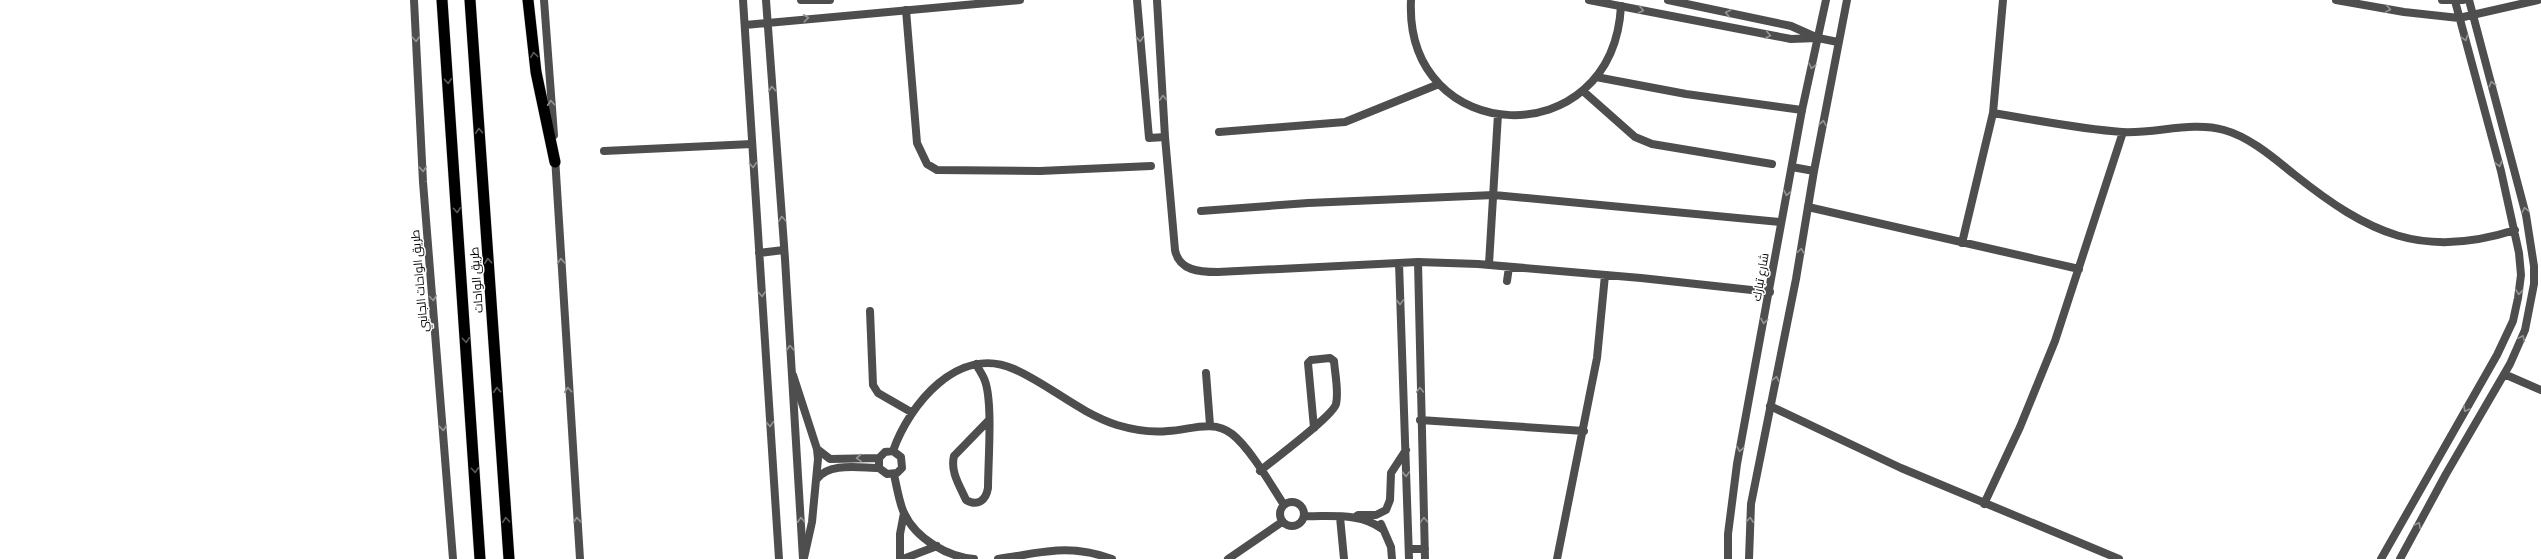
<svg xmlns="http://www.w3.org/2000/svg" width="2541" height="559" viewBox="0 0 2541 559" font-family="'Titillium Web',Cairo,sans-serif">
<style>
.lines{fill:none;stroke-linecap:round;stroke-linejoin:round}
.trunk-casing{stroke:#dbdbdb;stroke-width:12}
.minor{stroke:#4e4e4e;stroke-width:8}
.tertiary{stroke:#4e4e4e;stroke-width:8}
.trunk{stroke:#000;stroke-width:11}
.oneway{stroke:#959595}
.oneway2{stroke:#595959}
.labels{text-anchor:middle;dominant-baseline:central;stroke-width:3;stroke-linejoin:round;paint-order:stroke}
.street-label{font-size:12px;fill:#000;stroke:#fff}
</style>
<rect width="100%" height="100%" fill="#fff"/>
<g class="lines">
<defs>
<path id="trunk" d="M442,0L480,559
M470,0L509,559
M528,0L536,72L555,162"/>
</defs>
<!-- trunk casing -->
<use href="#trunk" class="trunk-casing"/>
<!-- minor -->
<path class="minor" d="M1137,0L1149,138L1165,137
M1157,0L1165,137L1175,250C1179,271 1200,272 1218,272L1418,262L1478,264L1641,278L1770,292
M1411,0C1404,148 1613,157 1621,6
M2336,0L2404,12L2459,18L2538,0
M2442,0H2463
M906,10L917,143L927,164L937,170L1040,171L1151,166
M1596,77L1686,94L1802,110
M1583,91L1635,137L1652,144L1772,164
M1993,113C2036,120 2079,129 2122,132C2155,134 2192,121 2224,130C2250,137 2275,159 2295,175C2368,233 2422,260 2515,230
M1219,132L1345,122L1439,84
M604,151L752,144
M1808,207L2079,269
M1201,211L1308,203L1494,195L1781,222
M1962,243L1993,113L2003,0
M1418,262L1425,559
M1399,263L1409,559
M1489,264L1498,114
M1507,281L1509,267
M870,311L873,385L878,393L911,412
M976,364C979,370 983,375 985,381C993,403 988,462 988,488C986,500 978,507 966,500C960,486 950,472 954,456L989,420
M1206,373L1210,425
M2504,374L2541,390
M793,375L817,449L818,459L812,522L804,558
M1770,406L1901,468L2119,559
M1420,420L1584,431
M817,449L830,459L879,458L885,452L893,451L901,457L902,468L897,473L887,474L879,468V458
M893,451C909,405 958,344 1014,369C1050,385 1078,412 1117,425C1134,430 1151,433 1168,431C1190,430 1213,419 1232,434C1250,448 1271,485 1284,505
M1260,471C1273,460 1333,416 1336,404C1339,392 1335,374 1334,361L1330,358L1311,360L1308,363L1314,428
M894,475C897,487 899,502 904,513C916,539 948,557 974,559
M817,479C829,462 860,468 879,468
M1280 514a12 12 0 1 1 24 0a12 12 0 1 1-24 0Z
M1984,504L2020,427L2055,341L2123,132
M1304,516C1329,517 1361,512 1382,529
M1340,517L1344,559
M1355,517L1358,515H1376L1386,510L1390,500L1391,473L1406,450
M1381,524L1391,547L1392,559
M1409,549H1425
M900,559V534L904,513
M903,559L937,546
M998,559C1042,553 1067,543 1112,559
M1228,559L1282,522
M1557,559L1597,358L1605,275
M2381,559L2497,355L2513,321L2518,298L2521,275L2519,253L2501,171L2455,1
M2400,559L2446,474L2510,364L2525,330L2534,284V266L2526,215L2469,0"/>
<!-- tertiary -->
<path class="tertiary" d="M414,0L423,182L453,559
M544,0L554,135
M743,0L779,559
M766,0L785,259L803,559
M801,0H830
M1589,0L1791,39L1818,38L1838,42
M1668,0L1791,26L1818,38
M745,25L1020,0
M555,157L580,559
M1792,167L1814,171
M759,253L784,250
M1728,559V534L1737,464L1802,110L1826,0
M1749,559L1751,504L1796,279L1814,171L1847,0"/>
<!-- trunk -->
<use href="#trunk" class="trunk"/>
</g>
<!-- one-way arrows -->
<defs><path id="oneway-chevron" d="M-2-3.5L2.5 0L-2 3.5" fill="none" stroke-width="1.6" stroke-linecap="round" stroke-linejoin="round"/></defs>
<g class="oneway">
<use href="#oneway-chevron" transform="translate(2388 9) rotate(10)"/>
<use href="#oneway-chevron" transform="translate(1641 10) rotate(11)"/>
<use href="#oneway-chevron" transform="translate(1728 13) rotate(-168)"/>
<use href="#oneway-chevron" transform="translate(806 18) rotate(-6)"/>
<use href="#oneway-chevron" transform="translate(1768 35) rotate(10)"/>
<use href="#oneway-chevron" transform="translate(2465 38) rotate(73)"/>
<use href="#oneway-chevron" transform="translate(416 39) rotate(87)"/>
<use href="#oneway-chevron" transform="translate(1140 39) rotate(85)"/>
<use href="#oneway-chevron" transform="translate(1812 66) rotate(103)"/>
<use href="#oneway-chevron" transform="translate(2492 84) rotate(-105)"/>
<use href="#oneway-chevron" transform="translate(772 89) rotate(-94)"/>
<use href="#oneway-chevron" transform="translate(1163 98) rotate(-93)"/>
<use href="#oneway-chevron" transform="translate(551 103) rotate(-94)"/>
<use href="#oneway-chevron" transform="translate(1823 123) rotate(-79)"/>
<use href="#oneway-chevron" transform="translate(2499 164) rotate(75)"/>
<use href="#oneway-chevron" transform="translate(753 165) rotate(86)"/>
<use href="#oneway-chevron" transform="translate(423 169) rotate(87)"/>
<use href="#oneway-chevron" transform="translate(1787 193) rotate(101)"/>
<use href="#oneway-chevron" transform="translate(2525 210) rotate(-103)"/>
<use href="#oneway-chevron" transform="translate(782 219) rotate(-94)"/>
<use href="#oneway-chevron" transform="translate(1801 251) rotate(-81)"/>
<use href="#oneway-chevron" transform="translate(561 261) rotate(-93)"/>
<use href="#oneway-chevron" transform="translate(2519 292) rotate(96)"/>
<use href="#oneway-chevron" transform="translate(762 294) rotate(86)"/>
<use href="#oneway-chevron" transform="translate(433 298) rotate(85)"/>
<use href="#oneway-chevron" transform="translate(1400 302) rotate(88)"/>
<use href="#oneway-chevron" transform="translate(1764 321) rotate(101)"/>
<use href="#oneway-chevron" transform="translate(2522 338) rotate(-66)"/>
<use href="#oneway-chevron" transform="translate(790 348) rotate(-93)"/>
<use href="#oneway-chevron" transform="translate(1776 379) rotate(-78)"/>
<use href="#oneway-chevron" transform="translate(568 390) rotate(-94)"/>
<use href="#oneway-chevron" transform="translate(1420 390) rotate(-91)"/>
<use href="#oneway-chevron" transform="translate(2466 409) rotate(120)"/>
<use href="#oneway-chevron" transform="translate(770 424) rotate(86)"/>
<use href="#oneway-chevron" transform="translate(443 428) rotate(85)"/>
<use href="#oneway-chevron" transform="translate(1740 449) rotate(101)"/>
<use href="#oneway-chevron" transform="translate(859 458) rotate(178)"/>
<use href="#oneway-chevron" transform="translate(1406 474) rotate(88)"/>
<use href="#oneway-chevron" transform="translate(577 520) rotate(-94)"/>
<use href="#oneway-chevron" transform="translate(801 520) rotate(-93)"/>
<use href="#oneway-chevron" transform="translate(1424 520) rotate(-92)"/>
<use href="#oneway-chevron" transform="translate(1750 520) rotate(-86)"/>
<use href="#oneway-chevron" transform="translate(2418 525) rotate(-62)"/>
</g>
<g class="oneway2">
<use href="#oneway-chevron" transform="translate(534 55) rotate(-97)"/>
<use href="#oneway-chevron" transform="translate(448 81) rotate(86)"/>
<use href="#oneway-chevron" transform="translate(479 131) rotate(-94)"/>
<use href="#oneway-chevron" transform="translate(457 210) rotate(86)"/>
<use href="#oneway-chevron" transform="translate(488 261) rotate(-94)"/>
<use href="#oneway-chevron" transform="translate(466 340) rotate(86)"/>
<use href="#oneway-chevron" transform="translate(497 390) rotate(-94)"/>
<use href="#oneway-chevron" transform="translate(475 470) rotate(86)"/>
<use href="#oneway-chevron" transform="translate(506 520) rotate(-94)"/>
</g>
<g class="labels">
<!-- street labels -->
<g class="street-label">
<text transform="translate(1760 277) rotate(-80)">شارع تبارك</text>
<text transform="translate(476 280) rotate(-94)">طريق الواحات</text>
<text transform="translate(419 281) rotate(-95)">طريق الواحات الجانبي</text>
</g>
</g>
</svg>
